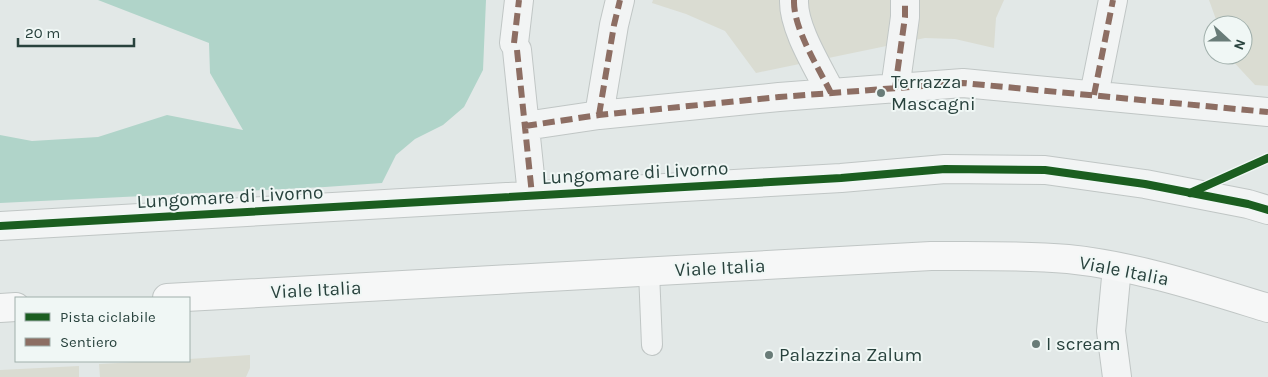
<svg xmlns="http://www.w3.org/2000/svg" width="1268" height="377" viewBox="0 0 1268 377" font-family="Karla,sans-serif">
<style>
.green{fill:#dadcd2}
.water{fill:#b0d4c9}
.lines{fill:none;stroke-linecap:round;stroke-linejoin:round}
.service-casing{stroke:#c0c6c5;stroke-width:22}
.pedestrian-casing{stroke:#c0c6c5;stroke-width:30}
.minor-casing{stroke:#c0c6c5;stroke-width:30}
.secondary-casing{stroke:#c0c6c5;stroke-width:30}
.service{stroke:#f2f4f4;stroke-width:20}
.pedestrian{stroke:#f2f4f4;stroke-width:28}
.minor{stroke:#f2f4f4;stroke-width:28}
.secondary{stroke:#f6f7f7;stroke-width:28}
.quiet{stroke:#8d6e63;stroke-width:6;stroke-dasharray:12 6;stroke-linecap:butt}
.cycleway-casing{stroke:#f0f7f5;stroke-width:11}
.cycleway{stroke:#1b5e20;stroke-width:8}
.poi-dot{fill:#697c78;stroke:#f0f7f5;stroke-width:2}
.labels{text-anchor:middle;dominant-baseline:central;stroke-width:4;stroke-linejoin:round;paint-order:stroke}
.poi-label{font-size:19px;fill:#28423d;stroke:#f0f7f5;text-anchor:start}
.street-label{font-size:19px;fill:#28423d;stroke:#f0f7f5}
</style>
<rect width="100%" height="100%" fill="#e2e8e7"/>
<!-- green -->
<path class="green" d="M653,0H1004L996,18L994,48L955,39L925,38L756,73L725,31L686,14L652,3Z
M1209,0H1268V86L1255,85L1229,57L1228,55H1243V25H1218Z
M250,355V368L246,377H100L99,364L155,361H189V359Z
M79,366V377H0V370Z"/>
<!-- water -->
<path class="water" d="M98,0H486L483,70L464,107L443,125L415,139L396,155L382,183L325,187L0,203V135L32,141L98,137L167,115L243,130L210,73L209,43Z"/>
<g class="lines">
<defs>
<path id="service" d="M649,272L652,345"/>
<path id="pedestrian" d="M794,0C793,28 818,67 831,93
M514,43L519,0
M517,50L532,195
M895,89L905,17V0
M1094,95L1113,0
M599,115L614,25L620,0
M525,126L599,115L779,97L963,83L1268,112
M0,226L841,178L945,169L1045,170L1145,184L1248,204L1268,210"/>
<path id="minor" d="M1117,377L1111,331L1117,267"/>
<path id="secondary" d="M167,298L931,256C976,256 1022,255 1068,259C1136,266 1203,288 1268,308
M0,308L16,307"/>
</defs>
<!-- service casing -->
<use href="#service" class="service-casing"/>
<!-- pedestrian casing -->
<use href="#pedestrian" class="pedestrian-casing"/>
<!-- minor casing -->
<use href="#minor" class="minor-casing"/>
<!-- secondary casing -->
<use href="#secondary" class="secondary-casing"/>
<!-- service -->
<use href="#service" class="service"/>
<!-- pedestrian -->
<use href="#pedestrian" class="pedestrian"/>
<!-- minor -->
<use href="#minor" class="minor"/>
<!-- secondary -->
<use href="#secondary" class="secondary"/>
<!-- quiet -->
<path class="quiet" d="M794,0C793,28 818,67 831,93
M514,43L519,0
M517,50L532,195
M895,89L905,17V0
M1094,95L1113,0
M599,115L614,25L620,0
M525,126L599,115L779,97L963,83L1268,112"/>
<defs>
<path id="cycleway" d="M1190,193L1268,158
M0,226L841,178L945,169L1045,170L1145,184L1248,204L1268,210"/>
</defs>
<!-- cycleway casing -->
<use href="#cycleway" class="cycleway-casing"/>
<!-- cycleway -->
<use href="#cycleway" class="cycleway"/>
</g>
<!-- markers -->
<g class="poi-dot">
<circle cx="881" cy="93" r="5"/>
<circle cx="1036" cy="344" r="5"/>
<circle cx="769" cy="355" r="5"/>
</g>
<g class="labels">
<!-- poi labels -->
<g class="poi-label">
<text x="891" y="82">Terrazza<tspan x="891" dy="22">Mascagni</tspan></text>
<text x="1046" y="344">I scream</text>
<text x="779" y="355">Palazzina Zalum</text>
</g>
<!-- street labels -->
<g class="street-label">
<text transform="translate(635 173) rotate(-3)">Lungomare di Livorno</text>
<text transform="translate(230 197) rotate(-3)">Lungomare di Livorno</text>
<text transform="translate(720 268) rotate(-3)">Viale Italia</text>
<text transform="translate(1124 271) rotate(11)">Viale Italia</text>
<text transform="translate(316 290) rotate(-3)">Viale Italia</text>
</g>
</g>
<!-- legend -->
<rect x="15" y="297" width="175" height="65" fill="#f0f7f5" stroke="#a0afab"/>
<rect x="25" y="313" width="25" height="8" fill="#1b5e20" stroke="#a0afab"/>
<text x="60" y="322" font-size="15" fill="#28423d">Pista ciclabile</text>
<rect x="25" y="338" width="25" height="8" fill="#8d6e63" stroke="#a0afab"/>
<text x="60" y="347" font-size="15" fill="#28423d">Sentiero</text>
<!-- north arrow -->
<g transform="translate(1228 40) rotate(111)"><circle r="24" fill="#f0f7f5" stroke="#a0afab"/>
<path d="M0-4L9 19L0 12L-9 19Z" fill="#697c78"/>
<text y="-8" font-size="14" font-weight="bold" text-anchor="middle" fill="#28423d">N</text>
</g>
<!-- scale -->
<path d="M18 38v8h116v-8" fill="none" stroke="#28423d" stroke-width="2.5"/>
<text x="25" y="38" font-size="15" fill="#28423d" stroke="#f0f7f5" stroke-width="4" paint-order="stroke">20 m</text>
</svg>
